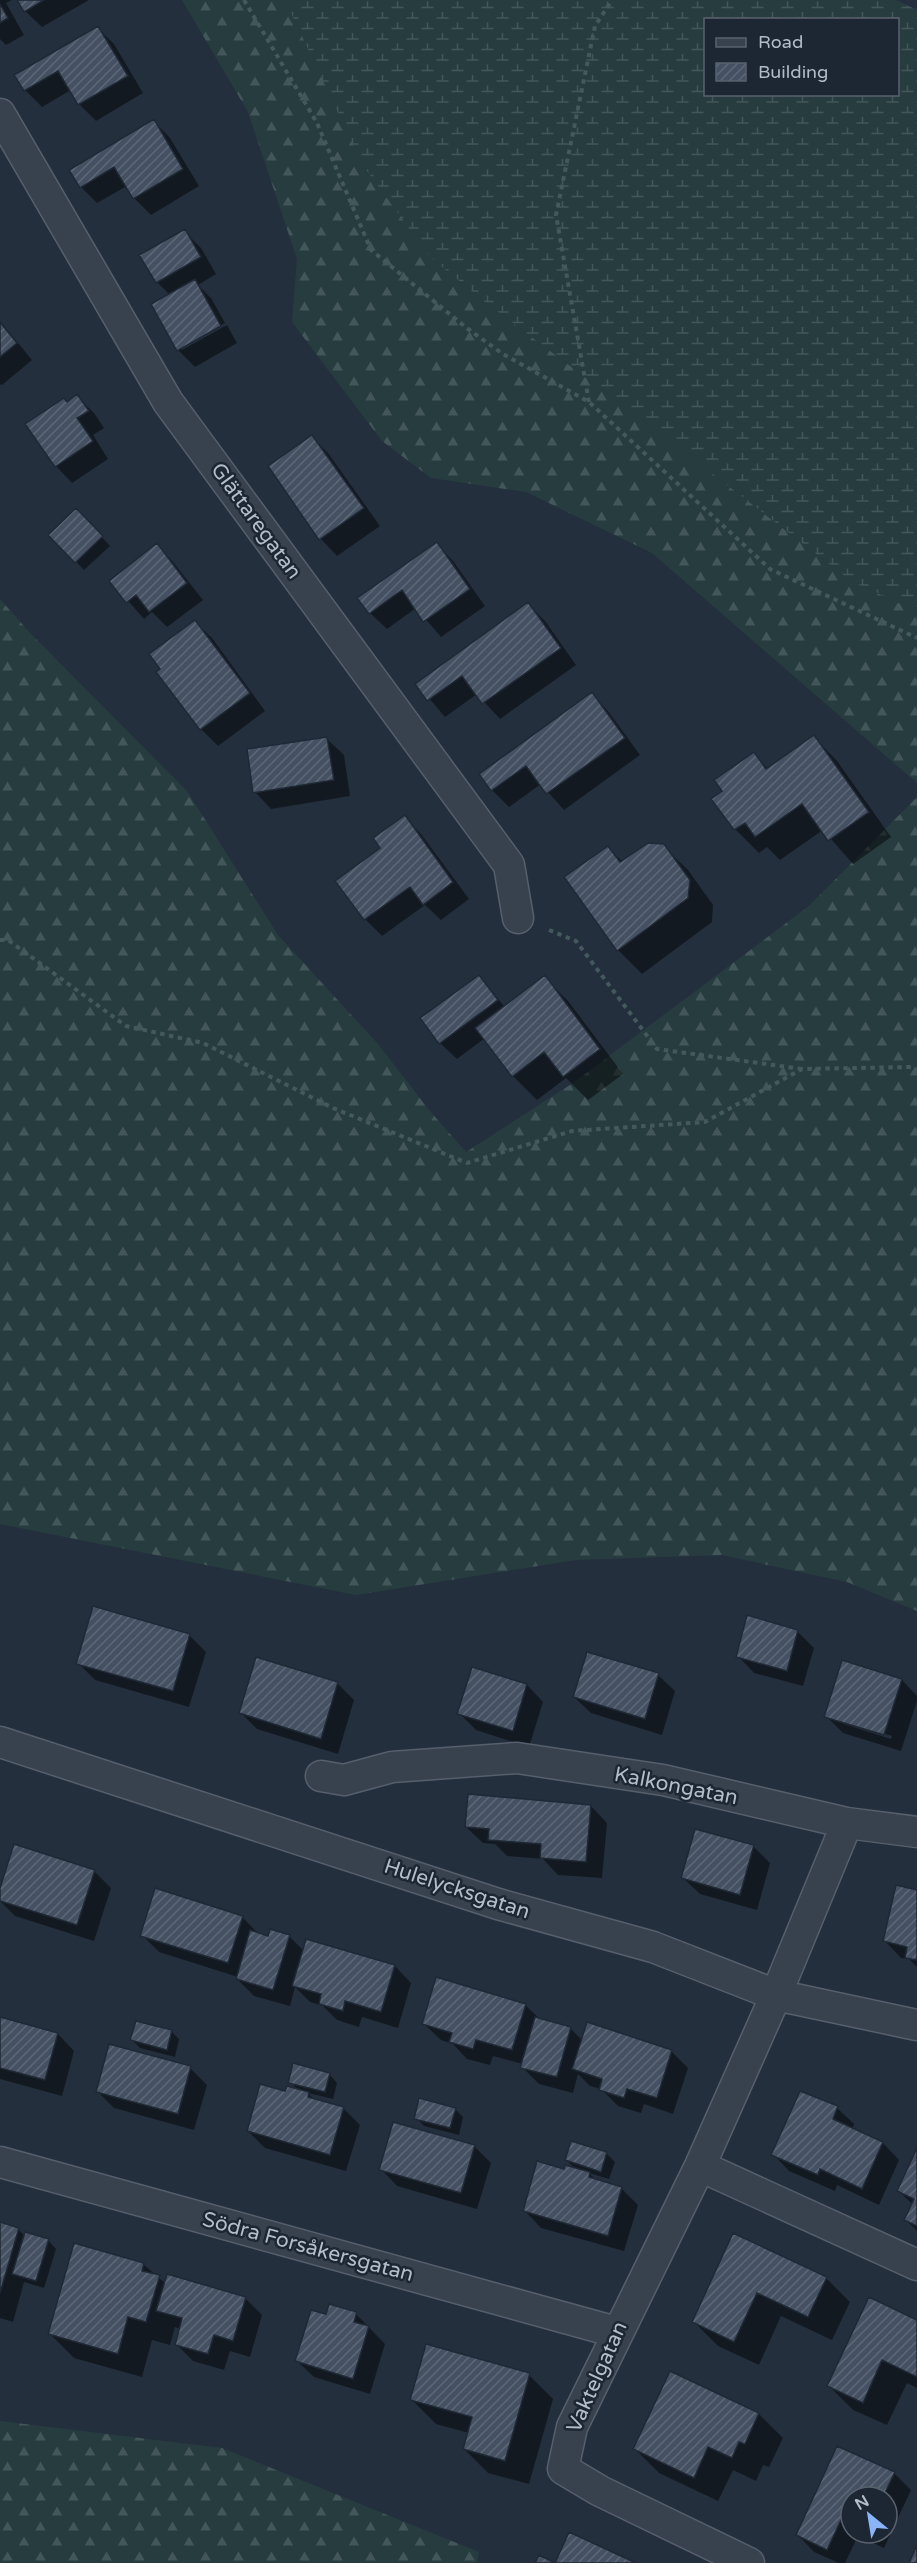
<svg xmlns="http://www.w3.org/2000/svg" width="917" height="2563" viewBox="0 0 917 2563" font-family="'Varela Round',sans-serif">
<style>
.forest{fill:url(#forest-firs)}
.wetland{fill:url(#wetland-marsh);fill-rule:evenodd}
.shadow{fill:#0007;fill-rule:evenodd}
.building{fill:url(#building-hatch);stroke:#1f2835;stroke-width:1.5}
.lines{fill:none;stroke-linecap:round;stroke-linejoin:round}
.street-casing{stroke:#565f6c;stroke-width:33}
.path{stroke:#44595c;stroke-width:4;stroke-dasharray:4.5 4.5;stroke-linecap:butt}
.street{stroke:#38414e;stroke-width:30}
.labels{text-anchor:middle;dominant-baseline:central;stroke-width:5;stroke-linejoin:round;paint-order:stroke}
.street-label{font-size:21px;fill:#b4bcc9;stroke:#1d2633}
</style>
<defs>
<pattern id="forest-firs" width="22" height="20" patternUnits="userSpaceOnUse" patternTransform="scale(1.5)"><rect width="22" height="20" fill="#263c3f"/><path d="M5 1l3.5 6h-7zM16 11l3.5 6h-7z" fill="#435659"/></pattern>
<pattern id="wetland-marsh" width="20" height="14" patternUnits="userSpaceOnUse" patternTransform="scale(1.5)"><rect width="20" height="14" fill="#263c3f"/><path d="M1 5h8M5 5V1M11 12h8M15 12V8" fill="none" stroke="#435659"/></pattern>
<pattern id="building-hatch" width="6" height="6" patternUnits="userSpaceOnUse" patternTransform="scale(1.5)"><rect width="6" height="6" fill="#455162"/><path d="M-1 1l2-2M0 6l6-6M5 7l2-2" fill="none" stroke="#5d6877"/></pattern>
</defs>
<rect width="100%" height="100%" fill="#242f3e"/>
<!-- forest -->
<path class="forest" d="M182,0H285L430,257L485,302L668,439L851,581L917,611V783L652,553L526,492L431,478L382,441L292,322L297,259L248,112Z
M0,599L31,634L187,791L278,935L378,1044L429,1110L466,1152L573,1083L809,906L917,797V1611L847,1582L722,1555L576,1560L356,1595L0,1524Z
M0,2421L222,2448L479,2552L477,2563H0Z"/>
<!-- wetland -->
<path class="wetland" d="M285,0H896L917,10V611L851,581L668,439L485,302L430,257L362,164ZM706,20H898V94H706Z"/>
<!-- shadow -->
<path class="shadow" d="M0,0H12L6,3L24,35L6,45L0,39Z
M19,0H89L42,27L25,11Z
M98,28L114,44L143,93L96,121L79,104L71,90L42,107L25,90Z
M154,121L170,138L199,186L151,215L134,198L127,186L97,203L81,187Z
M184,231L201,248L216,274L198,285L211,298L225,323L182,347V350L227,325L237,343L195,367L178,350L170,295L157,282Z
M0,321L32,360L2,385L0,384Z
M77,396L94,413L104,428L93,435L108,459L72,483L56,466L67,403Z
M312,437L328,453L380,526L337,556L321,539L270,467Z
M76,510L110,546L84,570L50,535Z
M437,544L453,561L485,606L441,637L416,608L387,629L370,613Z
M157,545L173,562L203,600L167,627L152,612L144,619L111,581Z
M528,604L545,621L576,665L500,719L477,694L445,717L417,684Z
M195,622L212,638L265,711L218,746L201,729L159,672Z
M592,694L608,711L640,755L564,810L541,784L509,807L492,790L481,774Z
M814,737L837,761L891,837L853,864L823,830L780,860L767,847L759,853L735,829L724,792L754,754L768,769Z
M327,739L344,755L350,796L271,809L255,792Z
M405,817L421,834L469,899L441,920L425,905L382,936L365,919L337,881L382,848Z
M663,846L688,870L713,905L712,922L642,974L618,950L608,848L623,862Z
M479,977L505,1007L544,977L568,1001L623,1074L588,1100L566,1078L537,1100L513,1076L485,1038L457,1059L440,1043Z
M797,1631L814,1648L803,1686L754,1673L738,1656Z
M189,1635L206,1652L189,1707L95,1680L78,1663Z
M658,1675L675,1691L662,1735L591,1713L574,1697Z
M902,1680L917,1696V1701L901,1751L843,1733L826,1716ZM844,1721L892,1736L891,1739L844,1724Z
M337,1683L354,1700L338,1754L257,1729L241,1713Z
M527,1685L543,1702L529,1747L476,1730L459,1713Z
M591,1806L607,1823L602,1878L558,1875L543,1859L507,1856L495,1844L483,1843L466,1827Z
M753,1846L770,1863L757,1910L700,1894L683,1878Z
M94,1871L111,1888L94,1941L15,1916L0,1901V1893Z
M156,1890L243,1918L260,1935L269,1938L289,1936L304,1951L307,1941L395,1966L411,1983L398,2028L362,2017L359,2027L337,2020L323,2006L310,2002L295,1987L290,2006L254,1996L237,1979L238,1977L159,1952L142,1935Z
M917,1891V1967L909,1959L901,1958L885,1941Z
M525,2005L541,2020L570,2028L583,2041L671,2051L688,2068L673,2114L644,2104L641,2113L618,2106L601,2089L590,2086L578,2074L573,2093L539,2084L522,2067L523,2064L493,2056L490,2065L467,2059L453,2044L441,2040L424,2024Z
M0,2019L58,2034L74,2051L62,2096L0,2079Z
M171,2031L179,2039L175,2057L140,2048L132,2040Z
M190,2068L207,2085L194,2130L114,2108L97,2091Z
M329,2074L337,2083L333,2099L308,2093L315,2100L343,2108L360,2125L346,2171L265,2148L248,2131L286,2093L298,2090L290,2082Z
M837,2108L854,2124L852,2129L883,2143L899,2160L879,2205L837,2185L835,2191L789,2171L773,2154Z
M455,2109L463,2117L459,2135L424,2126L416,2118Z
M572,2143L607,2154L615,2162L609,2179L589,2173L597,2181L621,2188L638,2205L624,2251L541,2228L525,2211L576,2169L566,2160Z
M474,2146L491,2163L477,2209L397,2186L381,2169Z
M917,2152V2231L906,2220L913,2205L899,2191Z
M0,2224L18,2229L25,2236L48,2240L56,2249L44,2288L24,2282L13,2322L0,2318Z
M734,2235L826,2278L850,2302L832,2340L781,2316L759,2365L718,2346L694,2322Z
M143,2264L166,2284L168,2275L246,2299L262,2315L250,2357L230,2351L224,2370L193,2361L176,2344L181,2329L175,2327L170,2345L152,2340L142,2377L74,2358L50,2334Z
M356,2314L385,2344L370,2394L314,2377L297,2361L327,2316Z
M917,2321V2388L907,2383L887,2425L853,2410L829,2386Z
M671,2373L759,2414L783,2438L769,2467L763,2465L756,2481L733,2470L718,2501L659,2473L635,2449Z
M529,2375L553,2399L529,2484L488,2473L464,2449L469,2433L436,2424L412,2400Z
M838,2448L894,2473L911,2490L884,2548L858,2536L845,2563H839L814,2552L798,2535ZM851,2497H887V2533H851Z"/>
<!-- building -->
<path class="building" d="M17,0H44L24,12Z
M0,4L8,18L0,23Z
M98,26L128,76L78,105L58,71L24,91L14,75Z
M154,119L183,169L133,199L114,167L80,188L69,170Z
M185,229L201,257L156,283L139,255Z
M195,279L221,326L177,351L151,304Z
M0,322L17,343L0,357Z
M77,394L89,411L77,418L93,441L55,467L25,424L64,398L67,402Z
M312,435L364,508L319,540L268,466Z
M76,508L103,536L75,563L48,535Z
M437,542L470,589L423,622L402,590L369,614L357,598Z
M157,543L187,583L149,612L136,595L126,603L109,581Z
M528,602L561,648L482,704L462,676L427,701L415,684Z
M195,620L250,693L200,730L156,672L160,669L149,654Z
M592,692L625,738L546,794L526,766L491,791L479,774Z
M814,735L869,812L828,841L802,804L755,837L745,823L734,830L711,799L722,791L714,780L754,752L766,769Z
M327,737L334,780L253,793L247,749Z
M405,815L453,882L423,905L410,887L364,920L335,881L380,848L373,838Z
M648,843L664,844L690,880L688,898L617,951L564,877L608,846L620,862Z
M479,975L498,1000L439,1044L420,1018Z
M545,975L600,1049L563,1077L544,1052L512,1077L475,1028Z
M93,1606L190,1634L173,1691L76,1664Z
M747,1615L798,1630L787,1671L736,1657Z
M587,1652L659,1673L645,1719L573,1697Z
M256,1657L338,1682L321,1739L239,1713Z
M842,1660L902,1679L884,1735L824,1717Z
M472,1667L527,1684L513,1731L457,1714Z
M468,1794L591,1805L586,1862L540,1858L541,1844L488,1840L489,1829L465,1827Z
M695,1829L754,1845L740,1895L681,1878Z
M14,1844L95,1870L77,1925L0,1901V1888Z
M896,1885L917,1890V1960L905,1958L907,1947L883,1941Z
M155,1888L243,1916L228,1963L140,1936Z
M270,1929L290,1935L273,1990L236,1979L250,1930L268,1936Z
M306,1939L395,1965L381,2012L345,2001L343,2011L319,2004L321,1994L292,1986Z
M436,1977L526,2004L512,2050L476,2040L473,2049L449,2042L452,2033L422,2024Z
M0,2017L58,2033L45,2080L0,2068Z
M535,2017L571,2027L557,2077L520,2068Z
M136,2021L172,2030L167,2050L130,2040Z
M587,2022L672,2050L657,2098L627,2089L624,2098L599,2090L602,2079L572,2069Z
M109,2044L191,2066L178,2114L96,2092Z
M293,2063L330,2073L325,2092L288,2083Z
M260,2084L285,2091L287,2086L309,2092L308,2097L344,2107L330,2155L247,2131Z
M800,2091L838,2106L833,2119L883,2142L862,2189L820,2169L818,2175L771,2155Z
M419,2098L456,2108L450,2128L414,2119Z
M393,2122L475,2145L461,2193L379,2170Z
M571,2141L607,2152L601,2172L565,2160Z
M917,2148V2226L904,2220L914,2199L897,2191Z
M537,2161L564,2169L565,2165L590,2172L589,2177L622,2187L608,2236L523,2211Z
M0,2222L19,2228L0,2293Z
M25,2232L49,2239L36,2281L12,2274Z
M733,2233L827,2277L808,2317L757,2293L734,2342L692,2322Z
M74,2243L144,2263L142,2271L160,2275L146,2322L128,2317L118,2354L48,2334Z
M167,2274L246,2297L233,2341L214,2335L208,2354L175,2345L182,2318L156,2311Z
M869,2297L917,2320V2377L882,2360L863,2403L827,2386Z
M329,2304L357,2312L354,2322L369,2326L353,2379L295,2361L311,2310L326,2314Z
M426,2344L530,2373L505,2461L463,2449L472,2417L410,2400Z
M670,2371L759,2413L745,2444L739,2442L732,2458L708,2447L694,2478L633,2449Z
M837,2446L895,2472L883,2497H851V2525L841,2520L827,2550L796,2535Z
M569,2532L636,2563H555Z
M917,2545V2563H909Z
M539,2555L555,2563H535Z"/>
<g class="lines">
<defs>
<path id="street" d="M0,114L168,402L509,865L518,918
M0,1742L498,1904L653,1947L776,1995L917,2025
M321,1776L344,1780L392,1767L517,1758L663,1780L847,1823L776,1995L700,2166L572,2427L563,2469L600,2491L749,2563
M847,1823L917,1832
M0,2162L616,2332
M700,2166L917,2265"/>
</defs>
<!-- street casing -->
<use href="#street" class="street-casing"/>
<!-- path -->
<path class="path" d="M244,0L317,123L371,250L468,329L503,354L589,402L770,569L917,638
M589,402L556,215L595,26L612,0
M549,930L576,941L657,1049L802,1069
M0,940H8L126,1026L203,1043L333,1108L467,1163L572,1131L705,1122L802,1069L912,1067L917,1070"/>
<!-- street -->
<use href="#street" class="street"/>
</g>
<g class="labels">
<!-- street labels -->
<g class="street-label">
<text transform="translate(256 521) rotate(54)">Glättaregatan</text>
<text transform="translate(676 1786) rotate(11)">Kalkongatan</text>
<text transform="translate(457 1889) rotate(18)">Hulelycksgatan</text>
<text transform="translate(308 2247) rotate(15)">Södra Forsåkersgatan</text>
<text transform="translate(597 2377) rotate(-66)">Vaktelgatan</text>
</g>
</g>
<!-- legend -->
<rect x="704" y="18" width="195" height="78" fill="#1d2633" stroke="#59626f" stroke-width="1.5"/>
<rect x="716" y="38" width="30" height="9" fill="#38414e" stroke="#59626f" stroke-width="1.5"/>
<text x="758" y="48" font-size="18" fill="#b4bcc9">Road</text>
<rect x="716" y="63" width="30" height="18" fill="url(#building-hatch)" stroke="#59626f" stroke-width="1.5"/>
<text x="758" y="78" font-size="18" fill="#b4bcc9">Building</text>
<!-- north arrow -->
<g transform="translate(869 2515) rotate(330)"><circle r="28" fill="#1d2633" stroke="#59626f" stroke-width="1.5"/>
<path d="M0-4.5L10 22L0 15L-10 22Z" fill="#8ab4f8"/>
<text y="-9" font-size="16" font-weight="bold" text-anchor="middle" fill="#b4bcc9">N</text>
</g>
</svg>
